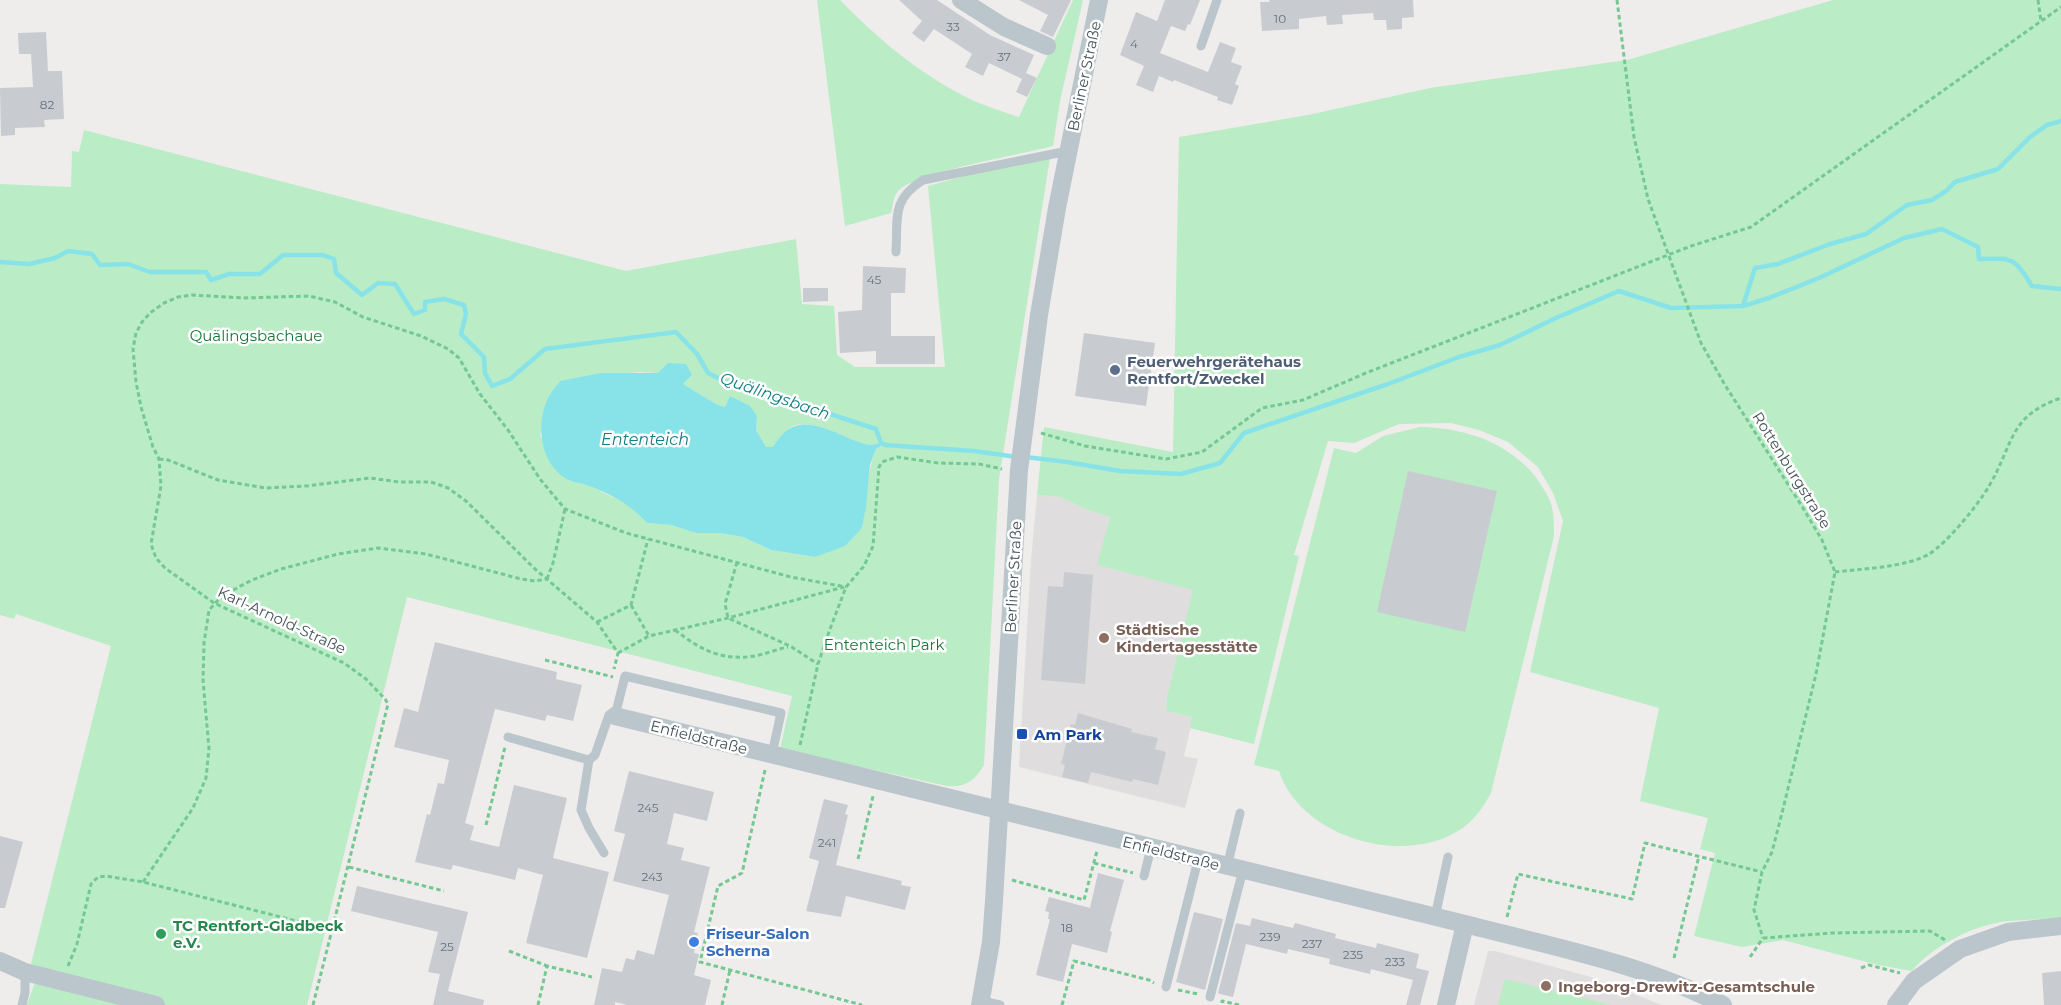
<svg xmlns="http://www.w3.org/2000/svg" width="2061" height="1005" viewBox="0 0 2061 1005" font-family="Montserrat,sans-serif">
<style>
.education{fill:#dfdddd}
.green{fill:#baecc5;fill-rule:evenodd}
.water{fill:#88e3e8}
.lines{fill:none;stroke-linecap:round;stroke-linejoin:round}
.stream{stroke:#88e3e8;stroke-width:4.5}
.building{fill:#c8ccd1}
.path{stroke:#74c891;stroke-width:3;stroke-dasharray:4.5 3;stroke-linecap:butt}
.lane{stroke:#bac6cb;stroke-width:9}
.street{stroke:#bac6cb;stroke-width:18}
.service-dot{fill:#5c6f8a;stroke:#fff;stroke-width:2}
.education-dot{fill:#8d6e63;stroke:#fff;stroke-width:2}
.transit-dot{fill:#1a4fb4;stroke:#fff;stroke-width:2}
.leisure-dot{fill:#2e9e5b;stroke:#fff;stroke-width:2}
.shop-dot{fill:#3f7fe0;stroke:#fff;stroke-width:2}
.labels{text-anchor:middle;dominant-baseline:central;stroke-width:5;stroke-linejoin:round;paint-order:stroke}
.number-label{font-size:12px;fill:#667076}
.street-label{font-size:15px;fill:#455258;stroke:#fff}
.park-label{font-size:15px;fill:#197639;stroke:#fff}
.service-label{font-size:15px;font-weight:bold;fill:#4e5e75;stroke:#fff;text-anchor:start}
.education-label{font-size:15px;font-weight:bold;fill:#785e54;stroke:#fff;text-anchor:start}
.transit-label{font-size:15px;font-weight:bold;fill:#164399;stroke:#fff;text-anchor:start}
.leisure-label{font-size:15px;font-weight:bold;fill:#27864d;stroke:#fff;text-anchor:start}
.shop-label{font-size:15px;font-weight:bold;fill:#366cbe;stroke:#fff;text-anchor:start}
.water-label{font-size:16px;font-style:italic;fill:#117d83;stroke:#fff}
</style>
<rect width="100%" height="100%" fill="#efecec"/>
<!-- education -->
<path class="education" d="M1037,495L1060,497L1088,510L1110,517L1098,565L1194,590L1167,697L1166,711L1193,717L1184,756L1198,759L1185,808L1019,767L1031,560Z
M1488,951H1495L1591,977L1662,1005H1474Z"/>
<!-- green -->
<path class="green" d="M817,0H840C876,37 917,72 964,96C981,105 1001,111 1019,117L1073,0H1083L1060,101L1053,146C1024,154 914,172 898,191C893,197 893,206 891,213L845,226Z
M1833,0H2061V917C2044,919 2027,920 2010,921C1977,923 1932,946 1912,971L1878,965L1783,940L1742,947L1694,936L1715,853L1700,849L1708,818L1640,801L1659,708L1530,672L1563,521L1553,493L1538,467L1508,442L1479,430L1451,423L1399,424L1354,443L1328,441L1294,555L1299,556L1254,744L1190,728L1192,717L1166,711L1167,697L1193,590L1097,565L1110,517L1088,510L1060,497L1037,495L1044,427L1173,452L1179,137L1308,115L1430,88L1627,60Z
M84,130L626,271L796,239L802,304L834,306L837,355L855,367H945L928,186L997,167L1050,158L999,479L984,765C975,780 966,788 947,786L780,749L792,696L407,597L307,1005H27L40,968L31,964L111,646L16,614L14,619L0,615V184L71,187L72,151L79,152ZM639,372L692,375L683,384L716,404L725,407L731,396L757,416L756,430L766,447H773C779,439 786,428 796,425C817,420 845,438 864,444C871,446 880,443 887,443L876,449C866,474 868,501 862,528L815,557L771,550L743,537L720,533H696L671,525L647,523L633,507L588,485L570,481L540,436L547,401L560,381Z
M1420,427C1464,428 1506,441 1535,476C1541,485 1548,494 1551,504C1554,514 1554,525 1554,536L1491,793C1483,808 1473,822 1458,831C1401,866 1301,837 1279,771L1254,765L1334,448L1356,453L1383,436Z
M1505,979L1611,1005H1498Z"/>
<!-- water -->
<path class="water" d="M668,363L686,364L692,375L683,384L716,404L725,407L730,396L750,406L757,416L756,430L766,447H773C776,442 780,436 785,432C808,412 841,438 865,444C872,446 881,443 888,442L876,449L870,465L866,507L862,528L845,546L815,557L771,550L743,537L720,533H696L671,525L647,523C631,505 611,494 589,486C583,483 576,483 571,481C541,468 535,427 547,400C550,393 556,387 560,381L601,373H658Z"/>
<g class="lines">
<!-- stream -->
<path class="stream" d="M0,262L29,264L55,258L68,251L92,254L100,265L128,264L150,272H206L211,280L229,274H260L283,255H323L334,259L336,273L362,295L378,283L395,284L414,314L425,310V302L444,299L464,305L466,314L461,334L484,357L485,373L492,386L510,379L545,349L676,332L697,354L708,373L729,384L772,398L818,410L876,429L881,443L885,445L974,451L1017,457
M1743,306L1769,298L1819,278L1904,238L1942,229L1978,247L1979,259C2013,258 2014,257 2032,286L2061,289
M1026,457L1067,462L1120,471L1181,474L1220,463L1244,433L1388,384L1459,357L1500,345L1556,318L1619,291L1671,308L1743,306L1755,268L1778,264L1830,244L1866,234L1907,205L1932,200L1946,191L1955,182L1998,169L2030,137L2047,125L2061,121"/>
</g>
<!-- building -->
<path class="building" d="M899,0H937L990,35L1034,55L1026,73L1037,78L1027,97L1016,92L1022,79L989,63L983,76L965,67L972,54L934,29L924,42L918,38L912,33L922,21Z
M1019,0H1071L1053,37L1040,31L1048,15Z
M1165,0H1200L1190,25L1188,24L1185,31L1171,26L1160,53L1208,72L1220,42L1236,48L1231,62L1242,66L1235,84L1239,86L1232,105L1217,100L1218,97L1174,80L1173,82L1159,76L1153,92L1136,85L1144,66L1120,55L1136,12L1157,21Z
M1269,0H1413L1414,17L1402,18V29L1387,30L1386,20H1374L1373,13L1342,15L1343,24L1327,25L1326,16L1299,19V29L1262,31L1260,2H1270Z
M46,32L48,71H62L64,119L44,120L45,127L15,128V135L1,136L0,88L33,87L31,54H19L18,33Z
M863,266L906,268L905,293H891V336H935V364H876V351L840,353L838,312L862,310Z
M803,288H828V301L803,302Z
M1084,333L1155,343L1146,406L1075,396Z
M1408,471L1497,491L1465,632L1377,612Z
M1064,572L1093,575L1085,684L1041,680L1048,586L1063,587Z
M435,642L557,672L556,679L582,685L573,721L547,715L545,721L495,709L465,823L474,826L470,840L499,847L514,785L567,798L553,858L609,872L587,958L526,943L543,875L518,868L515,880L453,865L451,870L415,862L427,814L430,815L438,783L444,784L449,760L394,747L404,708L418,712Z
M1078,713L1132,729L1131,732L1158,738L1155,749L1166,752L1158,785L1133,779L1132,782L1091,772L1088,783L1062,777L1065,765L1061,764L1071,724L1075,725Z
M629,771L714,792L707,821L674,813L667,844L684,848L681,860L710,867L694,932L698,933L694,953L699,954L694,975L711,980L705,1005H627L615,1002V1005H594L602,968L622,972L626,958L634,960L637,950L654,955L669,895L613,881L625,834L614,831Z
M824,799L848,805L845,814L848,815L836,865L902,881L901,885L911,887L905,910L846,896L841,917L806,911L819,861L809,858Z
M0,836L23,842L5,908H0Z
M1098,873L1124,880L1110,931L1112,932L1107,953L1072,944L1063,982L1036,975L1050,919H1048L1049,912L1045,911L1049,897L1090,908Z
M357,886L468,912L448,991L484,1000L483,1005H433L440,974L428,972L438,932L351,911Z
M1194,912L1223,919L1205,990L1176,982Z
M1252,918L1293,928L1295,923L1336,934L1335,938L1376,948L1377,943L1419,954L1416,968L1429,971L1420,1005H1406L1413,980L1371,969L1370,974L1329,964L1330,959L1288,949L1287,954L1246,944L1233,997L1220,994L1218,993L1236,923L1250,926Z
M2061,971V1005H2044L2042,973Z"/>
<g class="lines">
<!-- path -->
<path class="path" d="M1617,0L1634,137L1648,199L1701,343L1725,385L1803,508L1822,540L1835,572L1816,674L1783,809L1772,852L1762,872L1754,910L1763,938
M2038,0L2041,21
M1041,433L1085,446L1166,459L1202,452L1262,408L1303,400L1366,373L1691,246L1751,227L2061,7
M159,459L168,460L218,480L266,488L306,486L370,478L399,482H431L448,488L466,501L535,569L597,622L618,653L614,669
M737,562L725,604L728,618L790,646L818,664
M1835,572C1860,569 1908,567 1929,554C1946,544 1979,504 1989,486C2014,444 2008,416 2061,398
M547,579L553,563L565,509
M631,605L649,636
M597,622L631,605L648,539
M675,630C701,650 721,661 755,656C766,654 777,649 788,647
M618,653L649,636L728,618L844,587
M545,660L613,677
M800,745L818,664L830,629L846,587L864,566L873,546L879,467L882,462L897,457L938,463L979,464L1002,469
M765,770L742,873L718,886L700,962L862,1005
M486,825L505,747
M858,859L873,796
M1094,863L1133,873
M349,867L444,891
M1012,880L1084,900L1097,851
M143,882L193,808L206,778L209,749L203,680L204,643L209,610L222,596L252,580L281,569L338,554L378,548L426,554L521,579L535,581L547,579
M1507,917L1518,874L1632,899L1645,843L1762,872
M1763,938L1832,933L1930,931L1945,940
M509,951L547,966
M1750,957L1763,938
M1674,958L1699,856
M68,966L77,944L91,884L98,877L106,876L143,882L332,930L388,704L385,699L366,679L344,663L214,603L165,568L156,558L151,544L161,486L159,459L153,447L141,407L136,382L133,349L136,333L142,322L150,313L164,303L178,297L192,295L244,298L309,296L335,302L363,317L421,336L448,349L459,358L480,394L508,430L540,479L565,509L626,533L791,577L846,587
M1861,968L1869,965L1900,973
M1178,990L1198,994
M1222,1003V1001L1239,1005
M313,1005L332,930
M538,1005L547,966L592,977
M722,1005L730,970
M1062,1005L1074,961L1149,980L1154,983"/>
<!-- lane -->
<path class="lane" d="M1201,46L1217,0
M896,252C898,218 891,200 923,180L1068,151
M508,737L589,760
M604,853L589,828L581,810L589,760L595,755L609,715L615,716L625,676L781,713L772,754
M1227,867L1240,813
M1144,876L1151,848
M1435,917L1448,857
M1166,987L1198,860
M1210,997L1243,870
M982,1001L1000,1005
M22,1005L25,993V972"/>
<!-- street -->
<path class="street" d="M961,0L1004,27L1047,46
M615,716L1465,924C1550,946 1644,964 1723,1005
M0,961L25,972L156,1005
M980,1005L991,942L994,901L1019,470L1039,315L1057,208L1099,0
M1446,1005L1465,924
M1896,1005L1914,981L1960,949L2008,932L2061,926"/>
</g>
<!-- markers -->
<circle class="service-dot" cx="1115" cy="370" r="6"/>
<g class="education-dot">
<circle cx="1104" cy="638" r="6"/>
<circle cx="1546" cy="986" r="6"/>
</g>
<rect class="transit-dot" x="1016" y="728" width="12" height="12" rx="3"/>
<circle class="leisure-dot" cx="161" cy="934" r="6"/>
<circle class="shop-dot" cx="694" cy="942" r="6"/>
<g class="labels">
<!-- number labels -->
<g class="number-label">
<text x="1280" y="18">10</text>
<text x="953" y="26">33</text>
<text x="1134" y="43">4</text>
<text x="1004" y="56">37</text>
<text x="47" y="104">82</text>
<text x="874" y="279">45</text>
<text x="648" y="807">245</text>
<text x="827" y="842">241</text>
<text x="652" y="876">243</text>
<text x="1067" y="927">18</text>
<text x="1270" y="936">239</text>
<text x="1312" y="943">237</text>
<text x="447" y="946">25</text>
<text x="1353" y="954">235</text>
<text x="1395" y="961">233</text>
</g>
<!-- street labels -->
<g class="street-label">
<text transform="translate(1084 76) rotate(-78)">Berliner Straße</text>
<text transform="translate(1792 470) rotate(58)">Rottenburgstraße</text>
<text transform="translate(1013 577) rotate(-87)">Berliner Straße</text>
<text transform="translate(282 620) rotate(25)">Karl-Arnold-Straße</text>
<text transform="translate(699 737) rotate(14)">Enfieldstraße</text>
<text transform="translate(1171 853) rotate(14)">Enfieldstraße</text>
</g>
<!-- park labels -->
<g class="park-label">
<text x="256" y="335">Quälingsbachaue</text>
<text x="884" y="644">Ententeich Park</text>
</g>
<!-- service labels -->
<g class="service-label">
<text x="1127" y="361">Feuerwehrgerätehaus<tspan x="1127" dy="17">Rentfort/Zweckel</tspan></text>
</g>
<!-- education labels -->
<g class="education-label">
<text x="1116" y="629">Städtische<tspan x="1116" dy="17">Kindertagesstätte</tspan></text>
<text x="1558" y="986">Ingeborg-Drewitz-Gesamtschule</text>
</g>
<!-- transit labels -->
<g class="transit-label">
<text x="1034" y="734">Am Park</text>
</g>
<!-- leisure labels -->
<g class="leisure-label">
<text x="173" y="925">TC Rentfort-Gladbeck<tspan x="173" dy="17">e.V.</tspan></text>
</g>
<!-- shop labels -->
<g class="shop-label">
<text x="706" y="933">Friseur-Salon<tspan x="706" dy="17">Scherna</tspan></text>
</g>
<!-- water labels -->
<g class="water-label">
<text transform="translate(775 396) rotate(19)">Quälingsbach</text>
<text x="645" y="439">Ententeich</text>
</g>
</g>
</svg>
